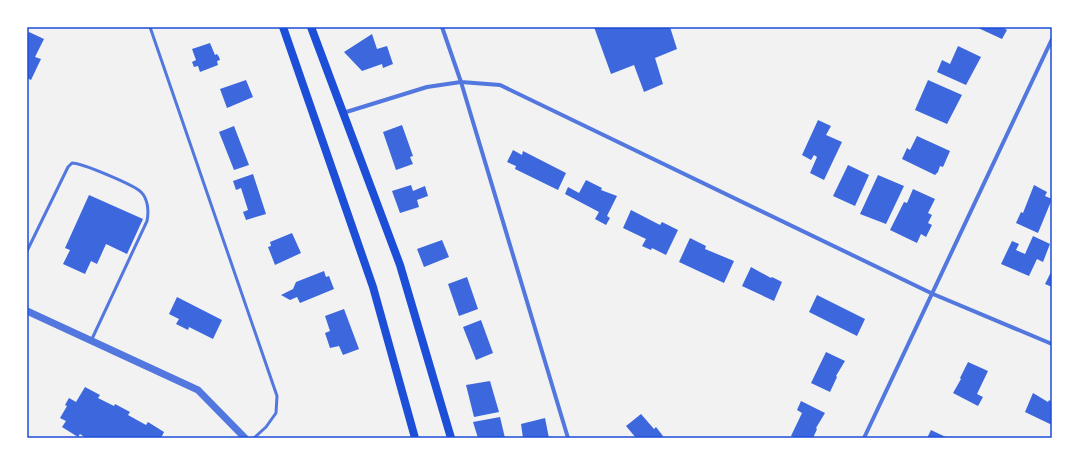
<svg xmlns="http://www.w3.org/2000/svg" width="1079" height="465" viewBox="0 0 1079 465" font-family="'Open Sans',sans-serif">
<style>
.building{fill:#3d67dc}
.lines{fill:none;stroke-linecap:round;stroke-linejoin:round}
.service{stroke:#5277de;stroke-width:3}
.minor{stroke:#5277de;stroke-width:4}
.tertiary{stroke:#5277de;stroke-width:7}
.secondary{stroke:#1d4ed8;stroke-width:8}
.neatline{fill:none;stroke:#1d4ed8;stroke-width:1.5}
</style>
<rect width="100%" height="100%" fill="#f2f2f2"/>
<!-- building -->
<path class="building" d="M594,27H670L677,49L655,58L663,84L644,92L634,65L611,74Z
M976,27H1002L1007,30L1002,39Z
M29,32L44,39L35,57L41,59L31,80L27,78V36Z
M372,34L377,49L387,46L393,64L383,68L382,64L362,71L344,52Z
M210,43L215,55L217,54L219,57L220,60L217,61L218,65L200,72L198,66L194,67L192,62L196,60L192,49Z
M958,46L981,57L966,85L937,72L942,60L950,64Z
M246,80L253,97L227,108L220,89Z
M928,80L962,95L947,124L915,110Z
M818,120L831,126L826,135L842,142L824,180L810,173L817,157L814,155L811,160L802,155Z
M402,125L413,156L410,157L413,164L396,170L383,132Z
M234,126L249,165L234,170L219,132Z
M917,136L950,151L943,167L940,166L938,172L935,175L902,159L907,148L910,150Z
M513,150L522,155L523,151L566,173L558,190L515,169L516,166L507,162Z
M848,165L869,175L855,206L833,196Z
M253,174L266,214L246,220L243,212L248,210L241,188L236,190L233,181Z
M878,175L904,186L886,224L860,214Z
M586,180L602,188L601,190L617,196L607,216L610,218L606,225L595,219L599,212L565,194L568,187L579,193Z
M411,185L413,191L425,186L428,196L417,200L419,207L400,213L392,191Z
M1034,185L1047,192L1045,196L1052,199L1038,233L1016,223L1021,212L1023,213Z
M913,189L935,199L928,213L932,215L928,223L932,225L926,237L921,234L917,243L890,230L904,202L907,203Z
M89,195L143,219L127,254L106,244L97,264L91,261L85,274L63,264L70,250L65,248Z
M631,210L660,225L662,222L678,230L666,255L652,248L651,250L642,246L646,239L623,228Z
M292,233L301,253L275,265L268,247L271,246L270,242Z
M1033,236L1050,244L1043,262L1037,259L1029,276L1001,264L1012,241L1019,244L1016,250L1025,254Z
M690,238L706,246L705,249L734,261L724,283L679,262Z
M442,240L449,257L424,267L417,249Z
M751,267L771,278L772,277L782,282L774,301L742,286Z
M1052,270V287L1045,284Z
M324,271L326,277L329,276L334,289L300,303L297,297L290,300L281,295L293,289L296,282Z
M467,277L478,309L459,316L448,284Z
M817,295L865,319L857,336L809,312Z
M177,297L222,320L213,339L189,327L188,330L176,324L179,319L169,314Z
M344,309L359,349L343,355L339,346L330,348L325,333L330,331L325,316Z
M481,320L493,353L476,360L463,327Z
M826,352L845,361L836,376L837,377L830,392L811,383Z
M968,362L988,371L977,394L983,397L978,406L953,393L961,379L960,378Z
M490,381L499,412L474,417L466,385Z
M85,387L100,395L98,398L114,406L115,404L130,412L128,415L146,425L148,422L164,432L161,438H86L80,434L78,437L62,427L66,421L60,418L67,406L65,405L69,398L76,402Z
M1033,393L1048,402L1049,400L1052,402V425L1025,412Z
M801,401L825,413L816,428L817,429L813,438H797L791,436L802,413L797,410Z
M641,414L654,429L656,427L663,436L661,438H636L626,426Z
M500,417L505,438H478L473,422Z
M545,418L549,438H523L521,424Z
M931,430L933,431L948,438H927Z"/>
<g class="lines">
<!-- service -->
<path class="service" d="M150,27L277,396L276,413L266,427L254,438
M27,251L68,167L72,163C82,163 134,185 141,192C148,199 149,211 147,221L91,341"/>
<!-- minor -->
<path class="minor" d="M442,27L461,82L568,438
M343,113L427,87L461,82L500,85L933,294L1052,344
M864,438L1052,39"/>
<!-- tertiary -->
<path class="tertiary" d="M27,311L198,390L245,438"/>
<!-- secondary -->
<path class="secondary" d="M283,27L373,287L415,438
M311,27L400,265L451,438"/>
</g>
<!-- border -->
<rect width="1079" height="465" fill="none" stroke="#ffffff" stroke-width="56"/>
<rect x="28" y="28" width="1023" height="409" class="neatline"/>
</svg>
